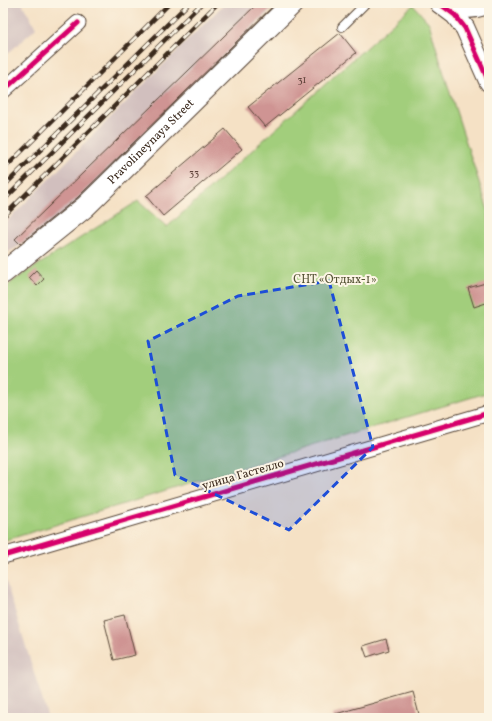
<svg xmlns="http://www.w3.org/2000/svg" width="492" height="721" viewBox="0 0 492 721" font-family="Vollkorn,serif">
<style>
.industrial{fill:#d1bfbe}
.green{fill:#a2ce7b;stroke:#6e7c4c}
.building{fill:#cf9493}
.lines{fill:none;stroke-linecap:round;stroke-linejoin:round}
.service-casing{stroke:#574537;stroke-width:10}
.minor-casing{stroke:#574537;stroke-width:17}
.tertiary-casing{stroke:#574537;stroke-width:21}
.secondary-casing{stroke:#574537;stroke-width:23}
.service{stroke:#fff;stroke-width:8}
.minor{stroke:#fff;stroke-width:15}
.tertiary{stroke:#fff;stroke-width:19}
.secondary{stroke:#fff;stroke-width:21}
.rail-casing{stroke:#3b2a1e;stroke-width:4.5}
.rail{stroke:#fcf5e5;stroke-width:3;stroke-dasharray:9;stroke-linecap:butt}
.cycleway-casing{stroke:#fcf5e5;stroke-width:8}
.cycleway{stroke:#d6006c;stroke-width:5}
.marked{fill:#1d4ed8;fill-opacity:0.2;stroke:#1d4ed8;stroke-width:3;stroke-dasharray:8 5;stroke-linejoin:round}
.labels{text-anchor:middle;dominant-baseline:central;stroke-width:4;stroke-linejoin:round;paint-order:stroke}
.number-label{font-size:10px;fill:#60443b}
.street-label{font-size:12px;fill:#3b2a1e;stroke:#fcf5e5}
.park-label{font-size:12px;fill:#555335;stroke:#fcf5e5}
</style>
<rect width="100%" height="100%" fill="#fcf5e5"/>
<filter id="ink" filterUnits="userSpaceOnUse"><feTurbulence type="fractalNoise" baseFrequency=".025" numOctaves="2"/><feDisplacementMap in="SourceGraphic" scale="8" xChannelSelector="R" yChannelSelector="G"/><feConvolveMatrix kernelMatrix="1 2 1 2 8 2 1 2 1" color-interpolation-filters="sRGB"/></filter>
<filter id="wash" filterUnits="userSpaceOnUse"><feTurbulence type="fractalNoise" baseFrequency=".012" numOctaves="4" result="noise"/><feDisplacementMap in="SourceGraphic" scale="16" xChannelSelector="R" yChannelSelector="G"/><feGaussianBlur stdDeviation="0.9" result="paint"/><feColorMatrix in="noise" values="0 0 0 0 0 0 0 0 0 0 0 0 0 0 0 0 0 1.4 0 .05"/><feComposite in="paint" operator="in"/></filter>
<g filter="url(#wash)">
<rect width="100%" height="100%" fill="#f5e1c5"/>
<!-- industrial -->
<path class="industrial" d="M3,3H22L36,28L3,58Z
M225,3H278L57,225L3,255V225Z
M3,572L48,718H3Z"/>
<!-- green -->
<path class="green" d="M413,5L429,23L444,74L489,213V392L3,541V291L13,281L138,201L167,227Z"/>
<g id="blocks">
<!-- building -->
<path class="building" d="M258,3H276L77,198L20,244L15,239Z
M340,33L356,53L265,127L248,107Z
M225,129L242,149L163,216L146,196Z
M36,270L44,279L37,286L29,277Z
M489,282V302L474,307L468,288Z
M125,615L135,655L114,660L104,620Z
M386,639L389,650L367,657L363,646Z
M413,692L420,718H332V715Z"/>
</g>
</g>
<g filter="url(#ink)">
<use href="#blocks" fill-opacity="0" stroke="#574537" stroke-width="1"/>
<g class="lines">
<defs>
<path id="service" d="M342,27L366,3"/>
<path id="minor" d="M3,91L78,23
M3,556L489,413"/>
<path id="tertiary" d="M439,3L455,15L465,28L489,82"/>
<g id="secondary">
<path d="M441,3C459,8 470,10 489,3"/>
<path id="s1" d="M3,273L85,207L293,3"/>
</g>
</defs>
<!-- service casing -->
<use href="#service" class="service-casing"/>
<!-- minor casing -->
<use href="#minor" class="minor-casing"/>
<!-- tertiary casing -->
<use href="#tertiary" class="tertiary-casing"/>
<!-- secondary casing -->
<use href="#secondary" class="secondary-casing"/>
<!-- service -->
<use href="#service" class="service"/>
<!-- minor -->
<use href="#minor" class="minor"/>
<!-- tertiary -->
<use href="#tertiary" class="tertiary"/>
<!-- secondary -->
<use href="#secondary" class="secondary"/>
<defs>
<path id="rail" d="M3,170L170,3
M3,187L189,3
M3,201L202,3
M3,217L218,3"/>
</defs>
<!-- rail casing -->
<use href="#rail" class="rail-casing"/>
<!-- rail -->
<use href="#rail" class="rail"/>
<defs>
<path id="cycleway" d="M439,3L455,15L465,28L489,82
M3,91L78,23
M3,556L489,413"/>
</defs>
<!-- cycleway casing -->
<use href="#cycleway" class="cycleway-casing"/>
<!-- cycleway -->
<use href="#cycleway" class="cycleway"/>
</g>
</g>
<!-- marked area -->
<path class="marked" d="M329,281L373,447L289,530L175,475L148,341L238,296Z"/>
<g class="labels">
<!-- number labels -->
<g class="number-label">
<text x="302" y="80">31</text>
<text x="194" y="173">33</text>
</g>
<!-- street labels -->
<g class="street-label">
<text stroke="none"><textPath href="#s1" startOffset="198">Pravolineynaya Street</textPath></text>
<text transform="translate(243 475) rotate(-16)">улица Гастелло</text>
</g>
<!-- park labels -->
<g class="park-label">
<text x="335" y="280">СНТ «Отдых-1»</text>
</g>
</g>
<!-- margin -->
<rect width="492" height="721" fill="none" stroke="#fcf5e5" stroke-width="16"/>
</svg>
